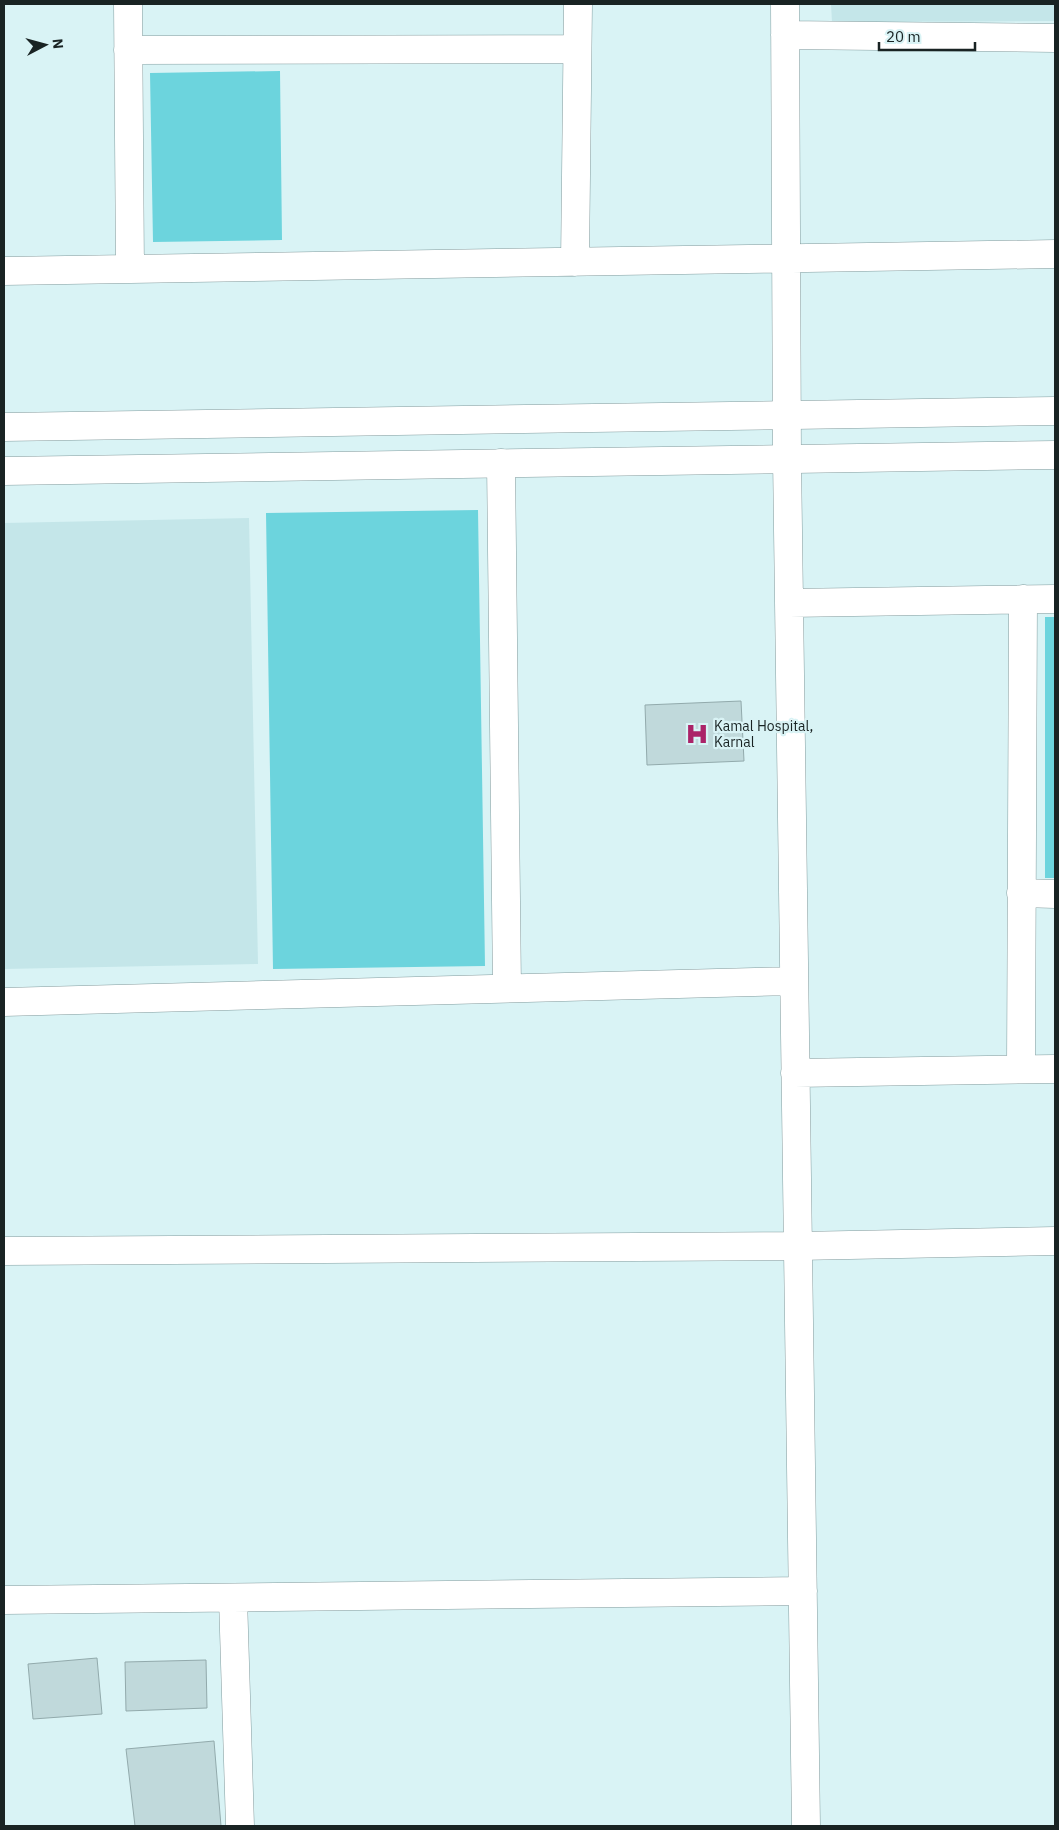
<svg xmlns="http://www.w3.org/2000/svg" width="1059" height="1830" viewBox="0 0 1059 1830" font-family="'IBM Plex Sans',sans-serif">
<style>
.built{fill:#c4e6e9}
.green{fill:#6cd4dd}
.building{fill:#c0d9db;stroke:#92aaac}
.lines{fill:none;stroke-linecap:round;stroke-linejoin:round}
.minor-casing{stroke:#849c9e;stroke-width:29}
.tertiary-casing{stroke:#849c9e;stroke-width:29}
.minor{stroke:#fff;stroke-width:28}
.tertiary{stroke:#fff;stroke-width:28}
.labels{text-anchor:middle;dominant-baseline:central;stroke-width:4.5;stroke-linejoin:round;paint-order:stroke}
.poi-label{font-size:14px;fill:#192323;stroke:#d9f3f5;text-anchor:start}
</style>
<rect width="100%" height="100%" fill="#d9f3f5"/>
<!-- built -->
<path class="built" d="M831,4H1055V21L832,22Z
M249,518L258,964L4,969V523Z"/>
<!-- green -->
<path class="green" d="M280,71L282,240L153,242L150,73Z
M478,510L485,966L273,969L266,513Z
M1045,617H1055V878H1045Z"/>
<!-- building -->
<path class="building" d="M741,701L744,761L647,765L645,705Z
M97,1658L102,1714L33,1719L28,1664Z
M206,1660L207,1708L126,1711L125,1662Z
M214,1741L221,1826H135L126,1749Z"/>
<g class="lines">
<defs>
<path id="minor" d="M128,4L130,269
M785,4L787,458L806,1826
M785,35L1055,38
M128,50L577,49
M575,262L578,4
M4,271L1055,254
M501,463L507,988
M789,603L1055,599
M1021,893L1055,894
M4,1002L794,981
M1021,1069L1023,599
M795,1073L1055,1069
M4,1251L798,1246L1055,1241
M233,1598L240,1826
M4,1600L803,1591"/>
<path id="tertiary" d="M4,427L1055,411
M4,471L1055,455"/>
</defs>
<!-- minor casing -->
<use href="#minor" class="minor-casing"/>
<!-- tertiary casing -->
<use href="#tertiary" class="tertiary-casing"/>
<!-- minor -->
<use href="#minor" class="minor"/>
<!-- tertiary -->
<use href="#tertiary" class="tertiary"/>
</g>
<!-- icons -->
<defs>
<symbol id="hospital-bare" viewBox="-9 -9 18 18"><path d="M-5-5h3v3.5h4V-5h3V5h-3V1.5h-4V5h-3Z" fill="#ab2368" stroke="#d9f3f5" stroke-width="2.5" paint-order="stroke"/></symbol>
</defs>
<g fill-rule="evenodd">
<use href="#hospital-bare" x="681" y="718" width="32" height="32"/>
</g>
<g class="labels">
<!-- poi labels -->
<g class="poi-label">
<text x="714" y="726">Kamal Hospital,<tspan x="714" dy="16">Karnal</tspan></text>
</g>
</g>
<!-- border -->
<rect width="1059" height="1830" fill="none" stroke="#192323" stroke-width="10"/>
<!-- north arrow -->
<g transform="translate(45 45) rotate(84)" stroke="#d9f3f5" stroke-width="4" paint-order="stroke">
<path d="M0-4L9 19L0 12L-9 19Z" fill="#192323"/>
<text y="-8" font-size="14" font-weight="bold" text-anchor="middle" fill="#192323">N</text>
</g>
<!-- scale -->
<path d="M879 42v8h96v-8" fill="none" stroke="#192323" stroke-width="2.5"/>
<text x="886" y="42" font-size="15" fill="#192323" stroke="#d9f3f5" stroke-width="4" paint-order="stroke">20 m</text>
</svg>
